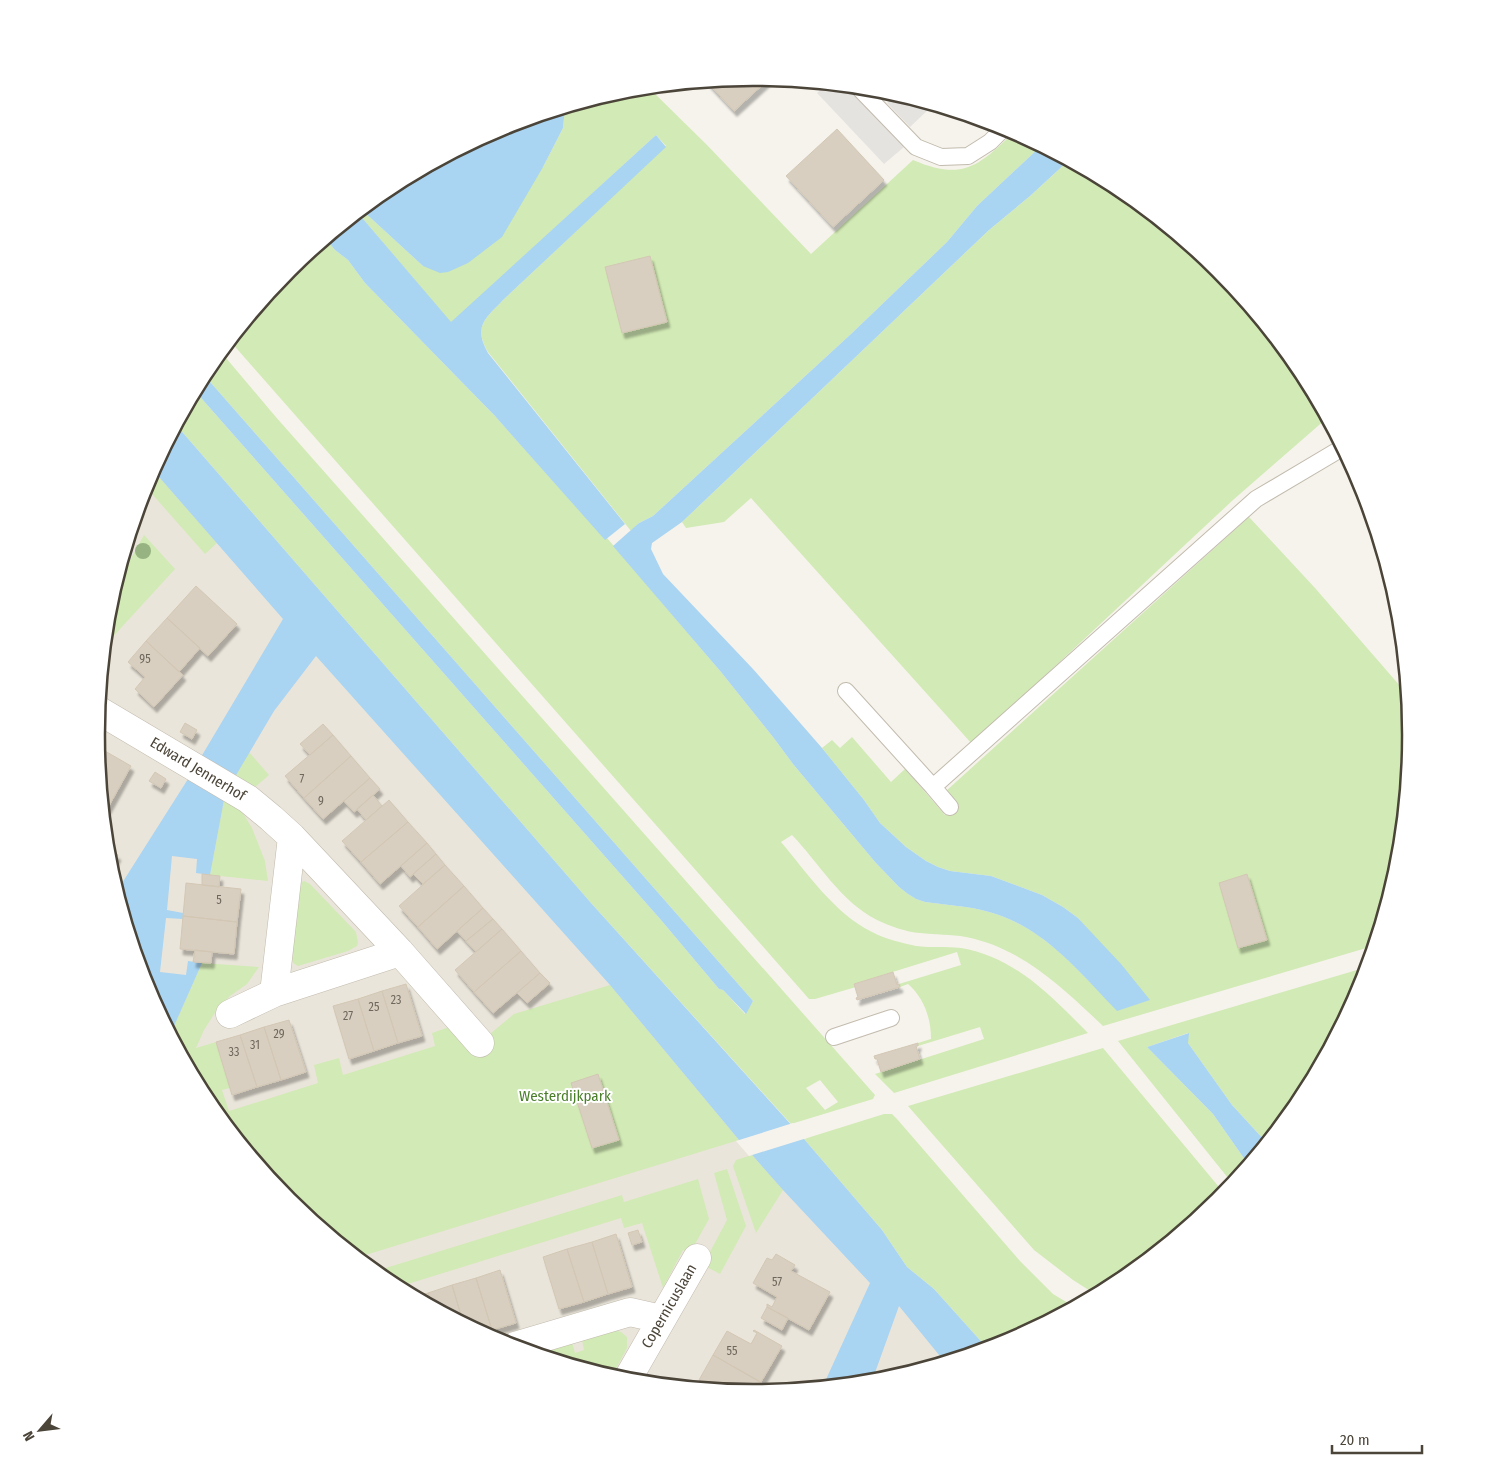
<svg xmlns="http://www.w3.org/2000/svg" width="1507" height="1470" viewBox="0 0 1507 1470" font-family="'Fira Sans Condensed',sans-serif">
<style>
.residential{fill:#eae5da}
.green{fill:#d2eab5;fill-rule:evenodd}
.parking{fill:#e5e3e0}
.water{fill:#a9d4f2}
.pier{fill:#f6f3ec}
.building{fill:#d8cfc1;stroke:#d3c7b4;filter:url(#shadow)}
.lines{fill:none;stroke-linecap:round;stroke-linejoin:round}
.service-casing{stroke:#c2bbae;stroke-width:18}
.minor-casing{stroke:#c2bbae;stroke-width:29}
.service{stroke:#fff;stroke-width:16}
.minor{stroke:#fff;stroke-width:28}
.tree{fill:#97b381}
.labels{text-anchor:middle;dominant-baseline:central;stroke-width:4;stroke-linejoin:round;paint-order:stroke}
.number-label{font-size:12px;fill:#6e675b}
.street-label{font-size:15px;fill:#4b4439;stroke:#fff}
.park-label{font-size:15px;fill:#4a7f2a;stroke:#fff}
.rim{fill:none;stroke:#4b4439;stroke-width:2.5}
</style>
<defs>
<filter id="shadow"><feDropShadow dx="3" dy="5.5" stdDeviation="1" flood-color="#0004"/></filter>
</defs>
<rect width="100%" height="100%" fill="#f6f3ec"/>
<!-- residential -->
<path class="residential" d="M166,447L952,1358L881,1380L753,1392L625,1380L502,1342L388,1282L288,1200L207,1100L146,986L109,863L96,735L109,606L146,483Z"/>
<!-- green -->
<path class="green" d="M649,88L707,145L811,254L913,160C962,181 978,167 1014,132L1041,146L977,206L947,242L851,334L653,516L639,523L631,531L488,352C473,326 485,319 503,300L666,146L656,135L451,323L358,213L362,210L423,266L543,167L563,128L565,108L626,90Z
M1068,161L1119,188L1219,270L1300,370L1326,419L1233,500L972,744L751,498L724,522L686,528L682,522L989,230L1030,196Z
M326,239L335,250L348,260L365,283L495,416L605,539L607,538L721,672L773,737L793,764L875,862L899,887L908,894L916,899L925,902C946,905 969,906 989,912C1044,927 1079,972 1117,1010L1149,1000L1078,918L1063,907L1042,895L991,876L950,871L938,867L926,861L906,847L880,823L864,800L822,748L832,740L840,748L852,737L891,782L905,769L945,815L955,806H959L946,791L1249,517L1315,588L1407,694L1411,735L1398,864L1373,946L1103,1026C1063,988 1022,948 966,937C951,934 935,935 920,933C906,932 890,926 877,920C840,901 819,863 792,835L781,842C808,874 834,913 872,932C885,939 902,943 916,946C931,948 946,946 961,948C1015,957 1051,996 1088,1033L894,1093L875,1074L984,1039L980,1027L918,1046V1043L931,1039C931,1018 924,998 908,984L900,987L899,984L961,965L957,952L854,984L856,987L815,999H809L230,341L289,270Z
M221,352L275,416L875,1095L873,1099L791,1124L591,903L177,426L195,391L661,920L719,989L723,990L745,1014L753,1001L204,375ZM820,1080L838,1102L825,1110L806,1088Z
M153,470L217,543L205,554L145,486Z
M144,535L175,569L109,641L106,639L109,606L114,588Z
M249,752L269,775L254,788L235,777Z
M224,800L241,810L252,828L265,861L268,881L210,875Z
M304,881L310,884L356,932L358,942L357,946L348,951L298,966L293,963L292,957L299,884Z
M202,963L259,967L247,984L230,996L218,1008L204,1030L196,1048L216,1042L230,1088L222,1090L229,1111L318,1083L314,1065L339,1058L343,1075L435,1046L432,1033L452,1026L472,1049L514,1014L610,985L739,1140L359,1257L288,1200L207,1100L171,1033Z
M1367,967L1361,987L1300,1101L1266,1142L1232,1105L1188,1043V1033L1147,1047L1213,1114L1248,1164L1232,1183L1118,1041Z
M1103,1048L1224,1193L1218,1200L1119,1282L1095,1294L1073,1280L1034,1250L908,1106Z
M884,1114H892L897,1119L1020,1261L1053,1294L1073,1306L1005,1343L987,1348L934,1289L907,1267L882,1230L804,1139Z
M752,1155L783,1190L756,1233L733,1166L736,1160Z
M727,1169L746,1226L720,1274L703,1265L727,1220L714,1173Z
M698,1179L709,1219L690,1253L683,1250L663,1288L642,1223L624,1228L621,1218L398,1287L388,1282L376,1271L622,1195L624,1202Z
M614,1330L621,1332L627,1337V1348L612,1376L540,1354L572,1343L575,1353L584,1350L582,1340Z"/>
<!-- parking -->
<path class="parking" d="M826,85L847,87L904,147L884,164L817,93Z
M896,95L925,103L930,108L910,127L887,103Z
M128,546L135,551L114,588L126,551Z"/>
<!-- water -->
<path class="water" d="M565,108L563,128L543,167L502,237L468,263L448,272L440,273L423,266L362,210L388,188L502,127Z
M656,135L666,147L503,300C485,319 473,326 488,353L625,524L605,540L495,416L365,283L348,260L335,250L326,239L358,213L451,322Z
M1041,146L1068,161L1030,196L989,230L682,522L652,543L651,549L663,574L753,669L822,748L864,800L880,823L906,847L926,861L938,867L950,871L991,876L1042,895L1063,907L1078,918L1091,932L1121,964L1150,1000L1117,1011C1079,972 1044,927 989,912C969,906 946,905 925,902L916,899L908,894L899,887L875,862L793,764L773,737L721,672L613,546L639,523L653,516L851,334L947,242L977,206Z
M204,375L753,1001L746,1014L723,990L719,989L661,920L195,391Z
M177,426L591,903L804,1139L882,1230L907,1267L934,1289L987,1348L944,1361L899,1306L872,1381L823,1386L870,1283L783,1190L739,1140L610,985L316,656L274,711L235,777L201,757L283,619L153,470Z
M188,779L224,800L210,875L196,873L197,859L172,856L167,910L183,913V919L166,918L160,972L186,975L188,961L202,963L171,1033L146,986L117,891Z
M1189,1033L1188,1043L1232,1105L1266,1142L1248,1164L1213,1114L1147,1047Z"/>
<!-- pier -->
<path class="pier" d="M793,1123L807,1138L749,1156L736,1141Z"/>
<!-- building -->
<path class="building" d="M754,78L769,79L734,111L707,82Z
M837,129L884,180L833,227L786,176Z
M650,256L667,322L622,333L605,267Z
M196,586L237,624L208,656L167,618Z
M167,618L200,648L179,672L146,641Z
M146,641L183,675L154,707L135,689L145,677L128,662Z
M185,723L197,730L192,739L180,732Z
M323,724L333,735L310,755L300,744Z
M333,735L351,756L304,798L285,776Z
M105,751L131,766L110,804L102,799L99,762Z
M351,756L370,778L323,819L304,798Z
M155,772L166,779L161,788L149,781Z
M370,778L380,789L354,812L344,801Z
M373,795L382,806L366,820L357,809Z
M102,799L110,804L104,815Z
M389,800L408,822L361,862L342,841Z
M408,822L427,843L380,884L361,862Z
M427,843L436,854L410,877L401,866Z
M107,849L118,855L113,864L108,862Z
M436,854L445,865L423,884L413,874Z
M445,865L464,886L418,927L399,906Z
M202,874L220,876L219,887L202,885Z
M1247,874L1267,940L1238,948L1219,883Z
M186,883L241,889L237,922L183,916Z
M464,886L483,908L437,949L418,927Z
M483,908L493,919L466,941L457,931Z
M183,916L237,922L234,954L180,949Z
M493,919L502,929L476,952L466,941Z
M502,929L521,951L474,992L455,970Z
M195,950L212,952L211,963L193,962Z
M521,951L540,973L493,1013L474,992Z
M893,972L897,985L899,984L900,987L857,1000L856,998L858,997L854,984Z
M540,973L550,983L527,1003L517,993Z
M406,984L422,1036L398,1043L382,991Z
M382,991L398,1043L374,1051L358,999Z
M358,999L374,1051L349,1059L333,1006Z
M289,1020L306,1072L281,1080L264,1027Z
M264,1027L281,1080L257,1087L240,1035Z
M240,1035L257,1087L232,1095L216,1042Z
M918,1043V1046H916L920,1059L881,1072L877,1059H875L874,1056Z
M598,1074L619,1140L592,1148L571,1083Z
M638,1230L642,1242L632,1245L628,1233Z
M616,1234L632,1287L608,1294L592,1242Z
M592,1242L608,1294L584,1302L567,1249Z
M567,1249L584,1302L559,1309L543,1257Z
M776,1254L795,1265L791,1271L830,1292L809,1330L767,1307V1304L772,1307L777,1297L753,1283L767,1258L772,1260Z
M500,1270L516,1323L492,1330L476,1278Z
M476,1278L492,1330L484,1333L463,1322L452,1285Z
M452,1285L463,1322L432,1305L428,1293Z
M428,1293L432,1305L416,1296Z
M767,1307L788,1318L782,1330L761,1318Z
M754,1330L782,1346L761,1382L713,1355L727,1331L751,1344L757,1333L753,1331Z
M713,1355L770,1388L769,1391L753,1392L714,1389L699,1380Z"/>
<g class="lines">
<defs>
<path id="service" d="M859,88L916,147L941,157L968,156L990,142L1005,127
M846,691L933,787L1256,499L1342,448
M933,787L950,807
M834,1037L891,1018"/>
<path id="minor" d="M98,710L248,799L271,818L292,837L400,952L480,1043
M274,993L292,837
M230,1014L274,993L400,952
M515,1346L630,1312L661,1319
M627,1380L697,1258"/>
</defs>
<!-- service casing -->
<use href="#service" class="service-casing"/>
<!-- minor casing -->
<use href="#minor" class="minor-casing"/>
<!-- service -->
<use href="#service" class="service"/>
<!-- minor -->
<use href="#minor" class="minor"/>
</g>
<!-- trees -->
<circle class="tree" cx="143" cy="551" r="8"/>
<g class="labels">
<!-- number labels -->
<g class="number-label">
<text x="145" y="659">95</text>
<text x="302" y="779">7</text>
<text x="321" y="801">9</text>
<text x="219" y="900">5</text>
<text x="396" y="1000">23</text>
<text x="374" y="1007">25</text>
<text x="348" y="1016">27</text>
<text x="279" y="1034">29</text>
<text x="255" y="1045">31</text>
<text x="234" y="1052">33</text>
<text x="777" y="1282">57</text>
<text x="732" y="1351">55</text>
</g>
<!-- street labels -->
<g class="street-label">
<text transform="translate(198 769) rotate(31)">Edward Jennerhof</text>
<text transform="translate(669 1306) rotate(-60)">Copernicuslaan</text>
</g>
<!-- park labels -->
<g class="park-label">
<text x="565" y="1096">Westerdijkpark</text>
</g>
</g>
<!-- crop -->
<path d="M0 0H1507V1470H0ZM753 86H754A648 648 0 0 1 1402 734V736A648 648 0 0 1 754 1384H753A648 648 0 0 1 105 736V734A648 648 0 0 1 753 86Z" fill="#fff" fill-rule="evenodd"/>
<path class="rim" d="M753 86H754A648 648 0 0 1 1402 734V736A648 648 0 0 1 754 1384H753A648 648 0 0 1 105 736V734A648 648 0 0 1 753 86Z"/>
<!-- north arrow -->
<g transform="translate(40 1430) rotate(242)" stroke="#ffffff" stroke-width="4" paint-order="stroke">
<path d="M0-4L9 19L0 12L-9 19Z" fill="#4b4439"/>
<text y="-8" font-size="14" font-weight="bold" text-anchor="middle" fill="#4b4439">N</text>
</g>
<!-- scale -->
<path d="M1332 1445v8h90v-8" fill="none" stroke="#4b4439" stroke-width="2.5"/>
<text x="1340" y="1445" font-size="15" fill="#4b4439" stroke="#ffffff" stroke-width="4" paint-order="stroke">20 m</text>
</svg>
